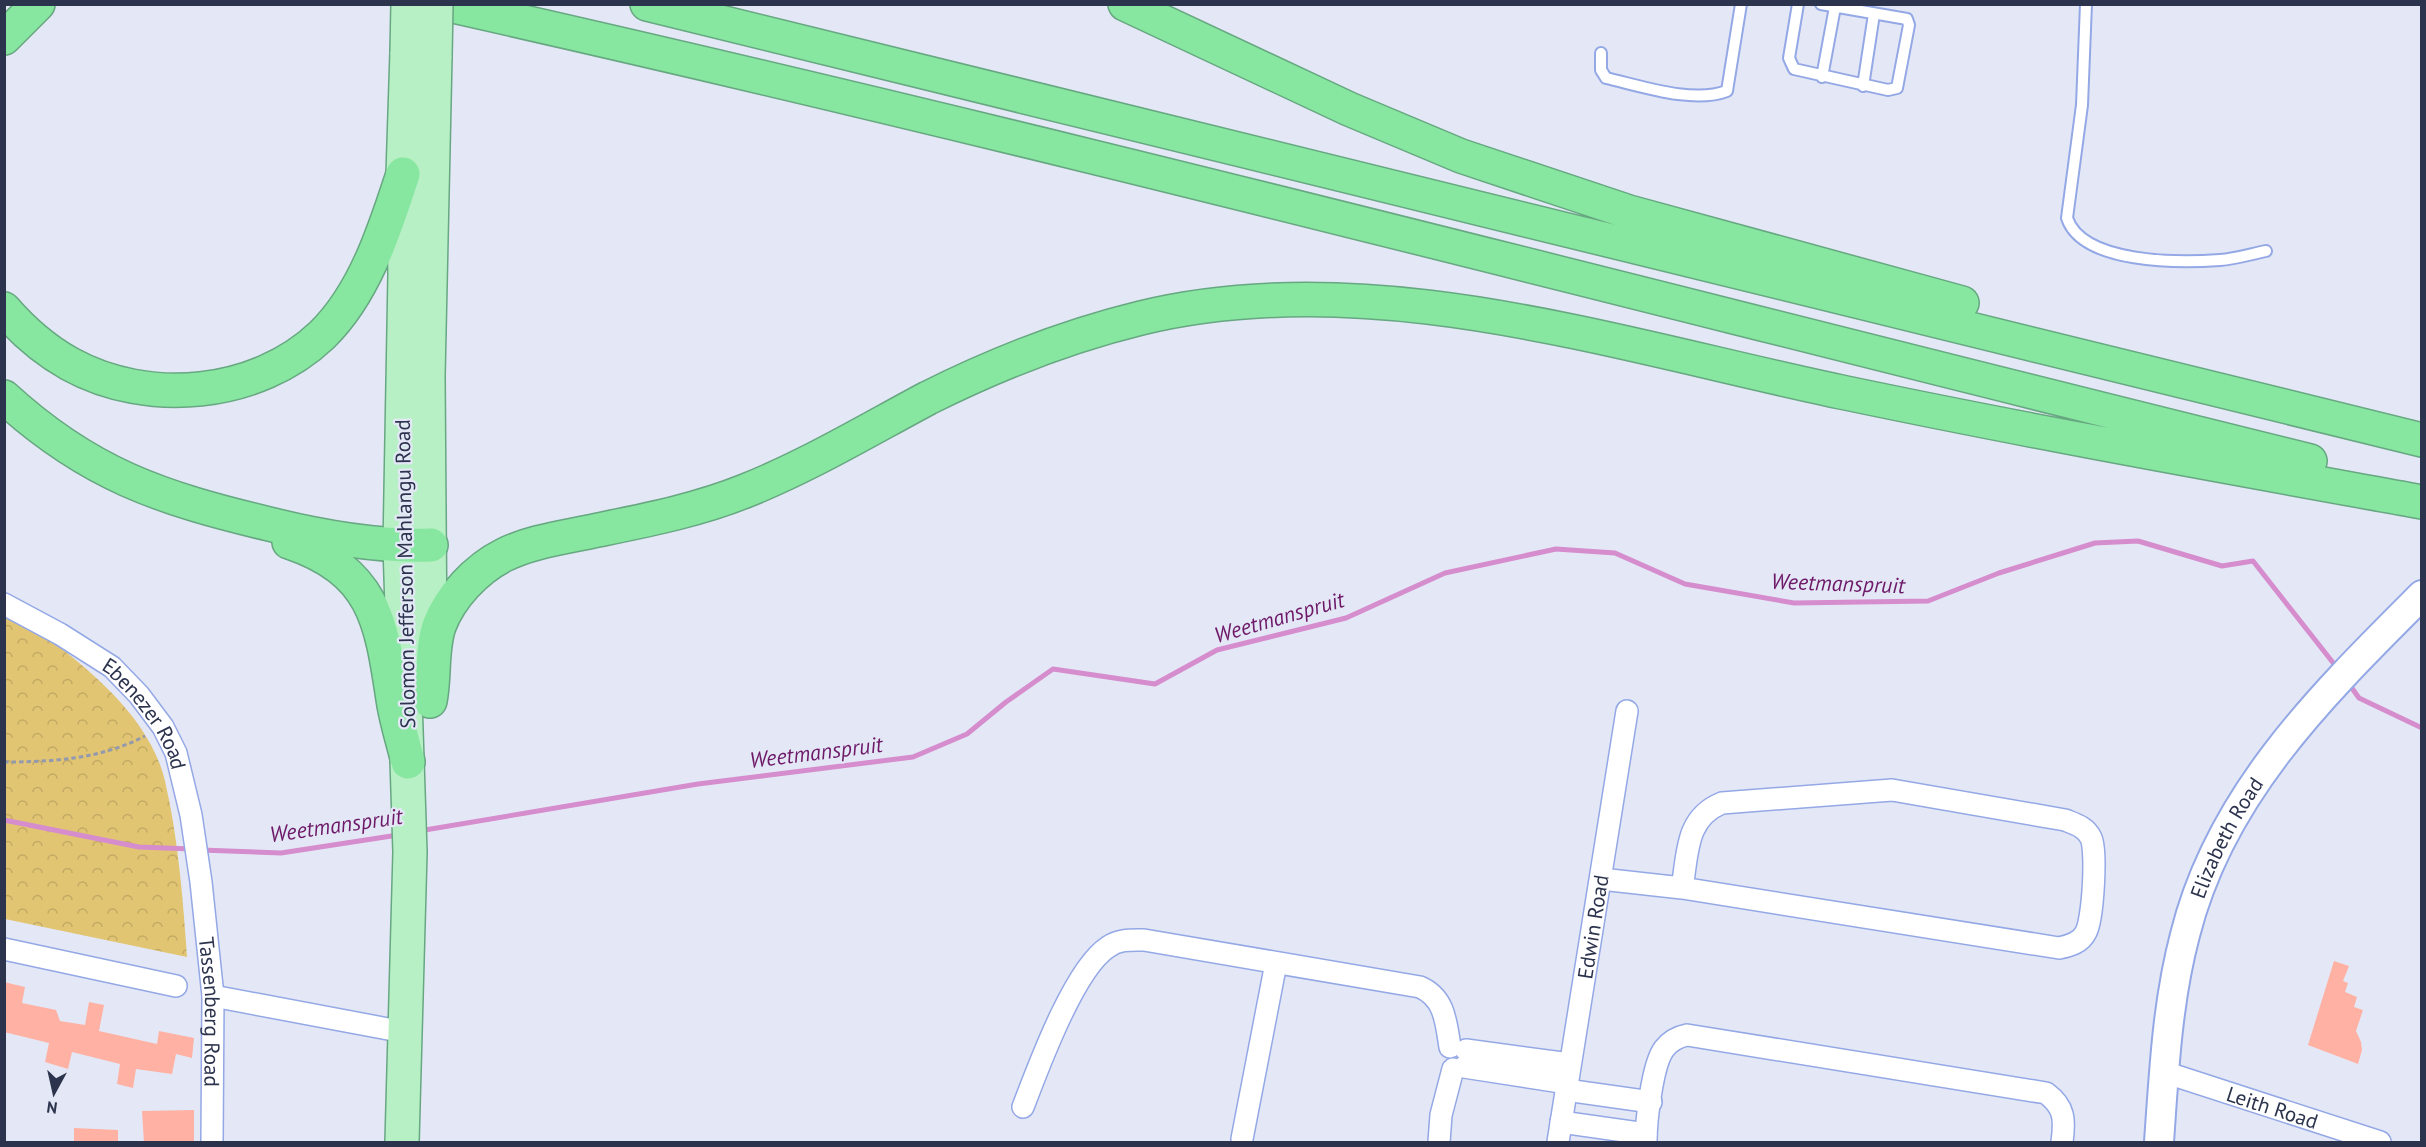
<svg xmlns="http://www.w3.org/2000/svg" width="2426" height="1147" viewBox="0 0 2426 1147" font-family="'PT Sans',sans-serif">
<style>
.park{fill:url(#park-crowns)}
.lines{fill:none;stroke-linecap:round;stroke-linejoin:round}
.stream{stroke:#d58dcd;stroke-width:5}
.building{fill:#ffb1a3}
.lane-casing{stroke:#94a8e6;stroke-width:14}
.street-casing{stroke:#94a8e6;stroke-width:24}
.secondary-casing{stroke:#94a8e6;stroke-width:32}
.primary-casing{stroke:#67a782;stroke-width:36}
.highway-casing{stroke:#67a782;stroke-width:36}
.path{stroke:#949aad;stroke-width:3;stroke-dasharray:4.5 3;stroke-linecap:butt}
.lane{stroke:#fff;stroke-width:10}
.street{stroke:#fff;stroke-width:21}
.secondary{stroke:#fff;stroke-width:28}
.primary{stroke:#b7f0c5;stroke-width:33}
.highway{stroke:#87e69f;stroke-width:33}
.primary-bridge-casing{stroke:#67a782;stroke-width:36;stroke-linecap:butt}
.primary-bridge{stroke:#b7f0c5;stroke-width:33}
.labels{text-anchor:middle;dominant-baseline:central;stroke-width:4.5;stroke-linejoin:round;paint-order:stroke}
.street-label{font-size:21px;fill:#2c334d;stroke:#e4e8f6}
.water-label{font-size:22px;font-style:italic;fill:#6d1968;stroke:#e4e8f6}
</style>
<defs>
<pattern id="park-crowns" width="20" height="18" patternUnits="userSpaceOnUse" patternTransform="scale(1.5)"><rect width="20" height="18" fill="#e2c572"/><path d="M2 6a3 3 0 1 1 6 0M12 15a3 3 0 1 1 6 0" fill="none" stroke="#c2aa64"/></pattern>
</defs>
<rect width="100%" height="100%" fill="#e4e8f6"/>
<!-- park -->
<path class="park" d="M4,615C19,623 36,629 49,639C95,674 151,721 165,781C178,837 183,898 187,957L5,919Z"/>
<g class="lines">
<!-- stream -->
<path class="stream" d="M2349,684L2359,698L2422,728
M4,820L139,847L192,849
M419,831L698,784L913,757L967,734L1006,702L1053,669L1155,684L1217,650L1346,618L1445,573L1556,549L1615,553L1685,584L1794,603L1928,601L1999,573L2095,543L2138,541L2222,566L2253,561L2338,669
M201,850L281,853L398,835"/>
</g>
<!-- building -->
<path class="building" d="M2334,961L2349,966L2343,981L2348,983L2345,992L2357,997L2354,1007L2363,1010L2356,1031L2361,1042L2362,1050L2358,1064L2308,1045Z
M4,982L25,987L22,1003L56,1010L60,1021L85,1025L89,1002L104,1005L99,1031L157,1044L159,1031L194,1038L192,1058L176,1054L172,1074L136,1069L133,1088L117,1084L120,1064L72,1052L68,1069L45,1062L49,1043L4,1032Z
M194,1110V1143H144L142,1111Z
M74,1128L118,1130V1143H74Z"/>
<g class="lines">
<defs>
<path id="lane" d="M1798,4L1789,58L1794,69L1888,90L1897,88L1909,25L1907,19L1821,4
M2086,4L2082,105L2067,218C2082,264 2180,263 2220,260C2235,259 2251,254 2266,251
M1601,53V70L1606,78C1641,86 1693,104 1727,91L1741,4
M1822,77L1835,7
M1863,86L1874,14"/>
<g id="street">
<path id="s1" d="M4,604L60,634L112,667L139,695L163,727L176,753L191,815L201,882L213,996L212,1142"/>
<path d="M1601,879L1682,888L2059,948C2069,946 2081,943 2086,932C2093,919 2097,851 2091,838C2086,827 2075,824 2065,820L1892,790L1722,803C1685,818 1688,854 1682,888"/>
<path d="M4,949L176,986"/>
<path d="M213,996L404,1032"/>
<path d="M1466,1050L1570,1064"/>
<path d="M1464,1067L1567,1083"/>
<path id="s2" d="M2164,1072L2380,1142"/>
<path d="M1566,1090L1651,1102"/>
<path d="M1023,1107C1038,1068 1074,969 1108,947C1119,939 1131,940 1144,940L1420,987C1445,998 1446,1022 1450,1047"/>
<path d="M1561,1122L1646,1134"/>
<path d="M1242,1139L1276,963"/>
<path d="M1439,1142L1441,1115L1453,1069"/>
<path id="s3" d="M1558,1142L1627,711"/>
<path d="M1646,1142C1646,1123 1652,1065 1664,1049C1670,1041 1677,1037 1687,1035L2046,1093C2065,1107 2065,1120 2062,1142"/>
</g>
<g id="secondary">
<path id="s4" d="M2159,1142C2164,1072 2167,1003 2185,935C2220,794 2323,694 2422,595"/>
</g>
<path id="primary" d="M430,649L428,376L435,56
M402,1142L410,852L400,546L405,274L403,174L407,52"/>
<path id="highway" d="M444,4C1069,144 1689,308 2310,461
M647,4L2422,440
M1125,4L1349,109L1461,156L1629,212L1962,303
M4,38L38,4
M4,309C23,331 45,350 70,364C148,407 257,397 322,335C365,293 385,229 403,174
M4,397C88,474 160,498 269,524C321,537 377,547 431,545
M289,542C374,571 381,619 393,699C396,720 403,741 408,762
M430,701C435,676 431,650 439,626C450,597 476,569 504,555C532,541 567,537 598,530C647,520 698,510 745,491C808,466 868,430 928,398C996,364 1067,336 1141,318C1371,262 1621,346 1846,393C2037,433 2229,467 2422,502"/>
</defs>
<!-- lane casing -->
<use href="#lane" class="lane-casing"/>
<!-- street casing -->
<use href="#street" class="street-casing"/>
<!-- secondary casing -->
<use href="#secondary" class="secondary-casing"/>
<!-- primary casing -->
<use href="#primary" class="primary-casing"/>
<!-- highway casing -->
<use href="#highway" class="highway-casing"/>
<!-- path -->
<path class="path" d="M4,762C53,762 101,759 145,736"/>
<!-- lane -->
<use href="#lane" class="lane"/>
<!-- street -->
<use href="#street" class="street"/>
<!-- secondary -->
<use href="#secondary" class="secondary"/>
<!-- primary -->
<use href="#primary" class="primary"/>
<!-- highway -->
<use href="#highway" class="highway"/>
<defs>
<path id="primary-bridge" d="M407,52L408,4
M435,56L436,4"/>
</defs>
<!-- primary-bridge casing -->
<use href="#primary-bridge" class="primary-bridge-casing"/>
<!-- primary-bridge -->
<use href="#primary-bridge" class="primary-bridge"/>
</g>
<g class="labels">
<!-- street labels -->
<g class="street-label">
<text transform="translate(405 574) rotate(-91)">Solomon Jefferson Mahlangu Road</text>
<text stroke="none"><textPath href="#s1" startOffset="183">Ebenezer Road</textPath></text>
<text stroke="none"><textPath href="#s4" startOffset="315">Elizabeth Road</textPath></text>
<text stroke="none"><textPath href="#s3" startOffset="218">Edwin Road</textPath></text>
<text stroke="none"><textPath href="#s1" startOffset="495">Tassenberg Road</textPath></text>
<text stroke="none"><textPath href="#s2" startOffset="114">Leith Road</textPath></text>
</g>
<!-- water labels -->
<g class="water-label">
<text transform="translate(1838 583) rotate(2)">Weetmanspruit</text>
<text transform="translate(1279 617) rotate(-16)">Weetmanspruit</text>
<text transform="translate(816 752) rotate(-7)">Weetmanspruit</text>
<text transform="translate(336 825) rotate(-8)">Weetmanspruit</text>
</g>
</g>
<!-- border -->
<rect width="2426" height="1147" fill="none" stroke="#2c334d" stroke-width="12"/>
<!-- north arrow -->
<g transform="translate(54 1093) rotate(188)" stroke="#e4e8f6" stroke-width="4.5" paint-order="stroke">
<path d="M0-4.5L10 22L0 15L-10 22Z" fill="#2c334d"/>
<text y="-9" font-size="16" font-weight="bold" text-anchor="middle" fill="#2c334d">N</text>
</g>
</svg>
